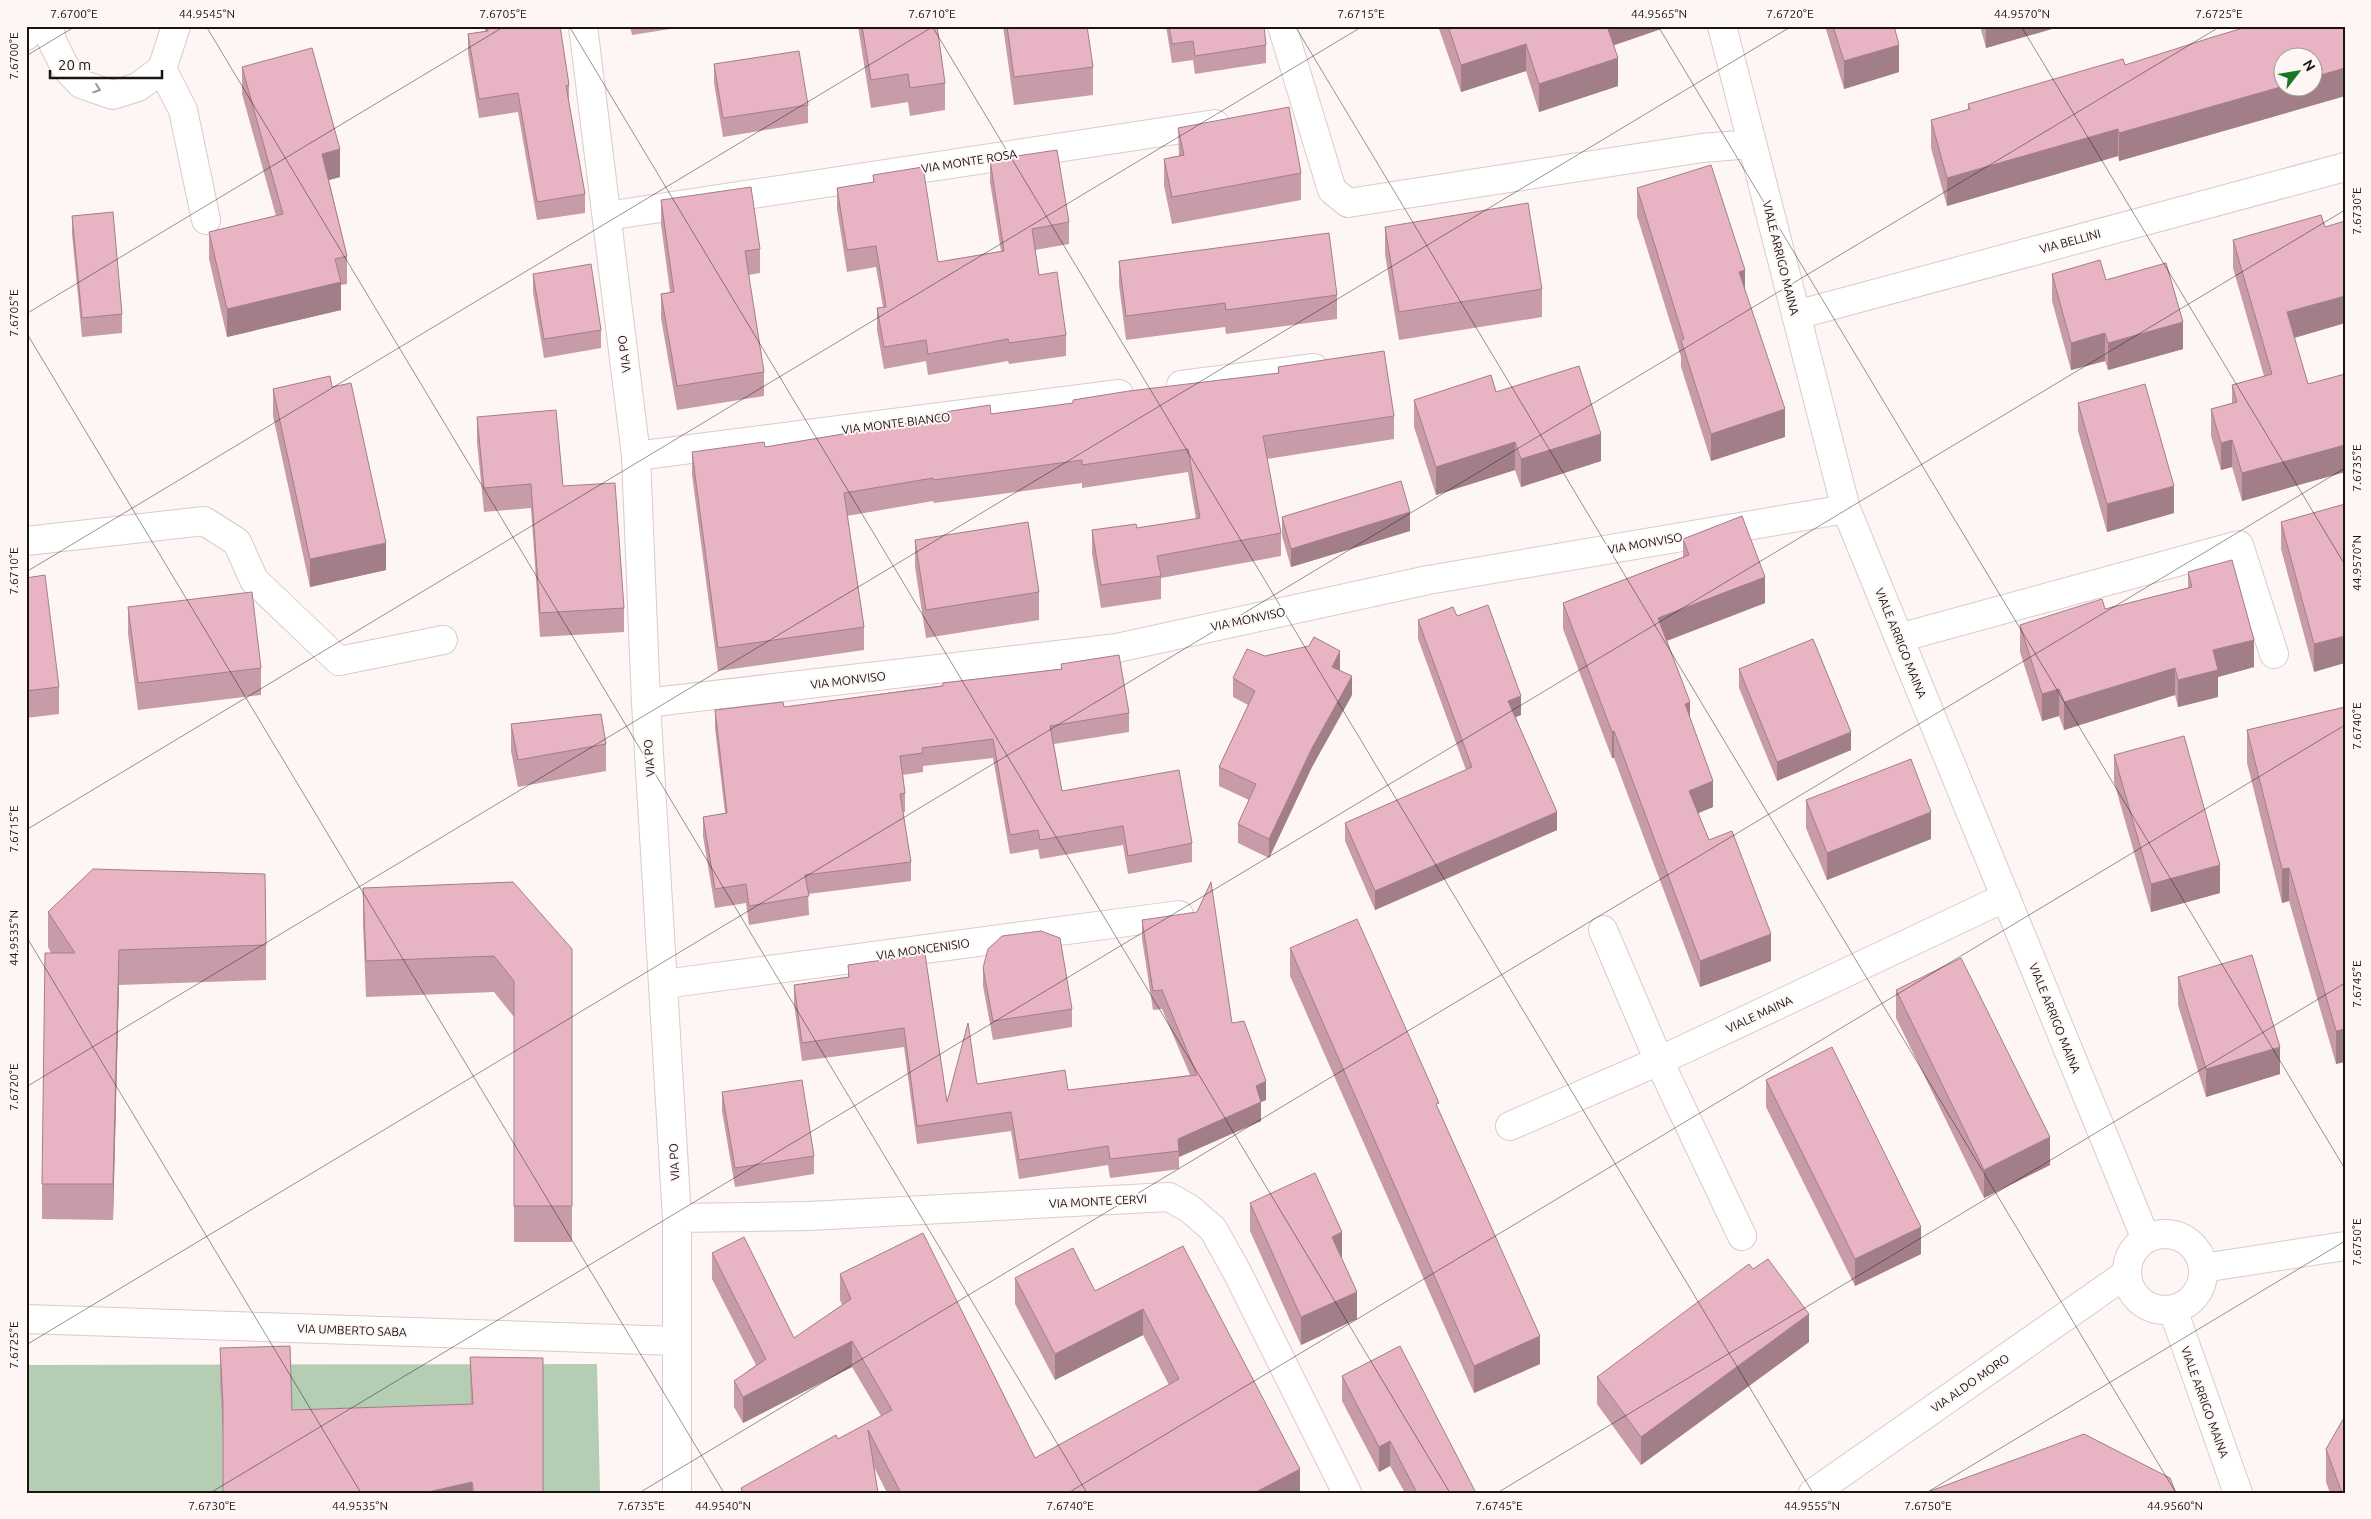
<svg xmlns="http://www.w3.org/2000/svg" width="2371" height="1519" viewBox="0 0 2371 1519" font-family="Ubuntu,sans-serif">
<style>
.green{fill:#b4cdb3}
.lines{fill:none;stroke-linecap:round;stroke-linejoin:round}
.minor-casing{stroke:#dbcbc6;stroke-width:30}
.minor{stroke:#fff;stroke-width:28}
.wall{fill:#c89ba9}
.shaded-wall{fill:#a27e89}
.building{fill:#e8b4c4;stroke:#a27e89}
.oneway{stroke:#989594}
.ticks{fill:none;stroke:#191412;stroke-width:1;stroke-opacity:0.45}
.labels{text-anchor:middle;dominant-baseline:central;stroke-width:4;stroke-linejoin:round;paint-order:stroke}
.street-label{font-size:12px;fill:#191412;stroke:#fdf6f4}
.neatline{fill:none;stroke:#191412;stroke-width:2}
.ticks-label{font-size:12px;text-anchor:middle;fill:#191412}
</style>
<rect width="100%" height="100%" fill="#fdf6f4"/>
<!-- green -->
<path class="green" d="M597,1364L600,1493H26V1365Z"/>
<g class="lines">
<defs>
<path id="minor" d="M49,26L52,41L65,67L81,84L113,95L138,87L162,69L176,26
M583,26L636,456L646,703L677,1218V1493
M1282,26L1332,190L1348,203L1702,148L1752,144
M1722,26L1846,509L2146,1239
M26,36L35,26
M162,69L183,110L206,220
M607,216L1215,124
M1796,315L2345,167
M1181,385L1314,368
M636,456L1119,394
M26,541L204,521L237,542L254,580L339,661L443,640
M1899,638L2239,545L2274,654
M646,703L1117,648L1428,580L1846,509
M1603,930L1659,1061L1742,1236
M664,984L1179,915
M1510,1126L1659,1061L2006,897
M677,1218L809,1216L1169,1197L1190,1209L1213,1229L1237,1272L1347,1493
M2127 1272a38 38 0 1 1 76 0a38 38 0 1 1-76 0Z
M2203,1268L2345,1246
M2173,1310L2238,1493
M26,1319L677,1341
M1813,1493L2126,1274"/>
</defs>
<!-- minor casing -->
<use href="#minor" class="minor-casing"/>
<!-- minor -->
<use href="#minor" class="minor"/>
</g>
<!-- wall -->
<path class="wall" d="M484,26H560L569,85V102L585,194V213L537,220L518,112L479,118L468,53V34L485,31Z
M630,26H689L632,35Z
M858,26H937L945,83V110L910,116L908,102L871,108Z
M1003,26H1087L1093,67V95L1014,105Z
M1166,26H1264L1266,45V63L1195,74L1193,60L1172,63Z
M1438,26H1661V29L1614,45L1618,86L1539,112L1526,71L1461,92Z
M1825,26H1897L1894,27L1899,72L1844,89Z
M1980,26H2062L1986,48Z
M2345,26V96L2119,161L2118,156L1947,206L1931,148V120L1968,110V104L2125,65Z
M714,64L808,105V123L723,137L714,83Z
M242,67L340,177L329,180L347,256V284L341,285V310L227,337L209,259V232L276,216L242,94Z
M1178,128L1301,173V200L1172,224L1164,186V159L1179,156Z
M990,160L1069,222V244L1035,250L1039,275L1066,335V356L1009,364L1008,361L928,375L926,361L884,369L877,330V308L883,307L876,267L847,272L837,209V188L873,182V175L938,262L1001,251L990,182Z
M1637,188L1785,437L1711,461L1681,367V357L1637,216Z
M661,200L760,249V273L748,275L764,372V396L677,410L661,318V294L670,292L661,224Z
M72,216L122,314V333L82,337L72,234Z
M1385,227L1542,289V317L1399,340L1385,254Z
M2233,240L2345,323L2294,338L2308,384L2345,374V472L2242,501L2232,467L2221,470L2211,436V409L2232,403V385L2264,376L2233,268Z
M1119,261L1337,295V319L1226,334L1225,327L1126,340L1119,285Z
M533,274L601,330V348L544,358L533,292Z
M2052,274L2106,280L2183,349L2108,370L2105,361L2071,370L2052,301Z
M1278,367L1394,416V439L1267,459L1281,533V556L1161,578V599L1101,608L1092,553V530L1137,528L1196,519L1188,472L1082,488V483L934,503L933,501L847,516L864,627V650L718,671L692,475V452L765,447L938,418V413L991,414L1073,403V400L1278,373Z
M332,387L386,570L310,587L273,416V389Z
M1414,400L1601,461L1521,487L1515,470L1436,495L1414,427Z
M2078,403L2174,513L2107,532L2078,431Z
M477,417L563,486L624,608V632L540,637L531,508L484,512L477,442Z
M2345,504L2314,672L2281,549V522Z
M1282,517L1410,531L1291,567L1282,536Z
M1683,539L1765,603L1667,641L1690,719L1713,807L1698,813L1709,840L1771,961L1700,987L1614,758H1612L1563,629V603L1683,557Z
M915,540L1039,592V620L926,638L915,567Z
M2188,572L2254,667L2218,677V697L2178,707L2175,695L2064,730L2059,716L2042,721L2020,652V625L2105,609L2188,588Z
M26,578L59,687V714L26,718Z
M128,607L261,668V695L138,710L128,634Z
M1457,616L1521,715L1516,717L1557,830L1375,910L1345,841V823L1466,770L1418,639V620Z
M1265,656L1340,670L1352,695L1312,767L1269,858L1238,843V824L1249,800L1219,786V767L1248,705L1233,697V678Z
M1061,664L1129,713V732L1054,744L1062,791L1192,843V862L1128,874L1123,845L1040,859L1038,849L1010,854L993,758L923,766V772L903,775L905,793V812H903L911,862V881L808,894L809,915L749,925L746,903L715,908L703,836V817L725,813L715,728V710L784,707L1061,669Z
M1739,669L1851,750L1777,781L1739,688Z
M2345,707L2336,1064L2289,901L2282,903L2247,763V730Z
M511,724L606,744V771L518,787L511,751Z
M2114,755L2220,893L2151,912L2114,782Z
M1806,800L1931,839L1827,880L1806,828Z
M363,888L572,949V1242H514V1017L494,992L366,997L363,924Z
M48,912L266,945V980L119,985L113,1220L42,1219V1184L51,953L48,947Z
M1142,920L1232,1023L1266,1100L1261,1102V1121L1179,1157V1169L1110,1178L1108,1165L1019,1179L1011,1131L917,1144L904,1047L802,1061L794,1004V985L848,977V965L925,954L947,1102L977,1084L1068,1090L1190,1075L1162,1009L1153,1010L1142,939Z
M1290,948L1439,1110L1540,1364L1474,1393L1290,976Z
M983,968L1072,1009V1027L993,1040L983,986Z
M2178,977L2280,1074L2206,1097L2178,1005Z
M1896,990L2050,1165L1984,1198L1896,1018Z
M1766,1080L1921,1254L1855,1286L1766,1107Z
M722,1092L814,1156V1174L735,1187L722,1111Z
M1250,1203L1342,1259L1357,1319L1301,1345L1250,1231Z
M1183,1246L1300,1493H887L874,1467L878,1493H741V1488L838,1439L881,1416L852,1367L743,1423L734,1407V1381L756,1365L712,1279V1253L794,1338L842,1305L840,1300V1274L1035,1458L1169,1385L1143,1335L1055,1380L1015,1304V1278L1095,1291Z
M1809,1342L1641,1465L1597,1404V1377Z
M220,1348L292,1410L471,1404L470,1357L543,1493H223V1434L220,1384Z
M1342,1376L1476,1493H1405L1390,1466L1379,1472L1342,1401Z
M2326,1449L2345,1493H2330L2326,1482Z"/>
<!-- shaded-wall -->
<path class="shaded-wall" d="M1606,26H1661V29L1606,48Z
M1986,26H2062L1986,48Z
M1526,44V71L1461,92V65Z
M1899,45V72L1844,89V61Z
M1618,58V86L1539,112V84Z
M2345,68V96L2119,161V133L2284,86V88H2314V77Z
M2118,129V156L1947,206V178Z
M340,149V177L322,182V154Z
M1745,270V297L1739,272Z
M341,282V310L227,337V309Z
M2345,296V323L2287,340V312Z
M2183,322V349L2108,370V343Z
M2105,333V361L2071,370V343Z
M1785,409V437L1711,461V434Z
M1601,434V461L1521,487V459Z
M2232,440V467L2221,470V443Z
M1515,442V470L1436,495V467Z
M2345,445V472L2242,501V473Z
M2174,486V513L2107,532V504Z
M1410,512V531L1291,567V549Z
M386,543V570L310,587V559Z
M1765,577V603L1658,644V618Z
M2345,636V663L2314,672V644Z
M2254,640V667L2218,677V697L2178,707V680L2213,650Z
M1340,651V670L1332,685V667Z
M2175,668V695L2064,730V702Z
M1352,676V695L1312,767L1269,858V839L1312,748Z
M2059,689V716L2042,721V694Z
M1521,696V715L1508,720V701Z
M1690,702V729L1685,704Z
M1614,731V758H1612V732Z
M1851,732V750L1777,781V762Z
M1713,781V807L1689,817V791Z
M1557,812V830L1375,910V891Z
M1931,812V839L1827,880V853Z
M2220,865V893L2151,912V884Z
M2289,868V901L2282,903V869Z
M1771,934V961L1700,987V961Z
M119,950V985L113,1220V1184Z
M2345,1029V1062L2336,1064V1031Z
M2280,1047V1074L2206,1097V1069Z
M1266,1081V1100L1261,1102V1121L1179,1157L1178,1139L1256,1086Z
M2050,1137V1165L1984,1198V1170Z
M1921,1227V1254L1855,1286V1259Z
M1342,1232V1259L1332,1264V1237Z
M1357,1292V1319L1301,1345V1317Z
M1143,1309V1335L1055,1380V1354Z
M1809,1314V1342L1641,1465V1437Z
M1540,1336V1364L1474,1393V1366Z
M852,1341V1367L743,1423V1397Z
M1390,1441V1466L1379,1472V1447Z
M1300,1469V1493H1254Z
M472,1482V1493H424Z"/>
<!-- building -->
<path class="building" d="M487,26H560L569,85L566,86L585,194L537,202L518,93L479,99L468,34L488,31Z
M862,26H937L945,83L910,88L908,74L871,80Z
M1007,26H1087L1093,67L1014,77Z
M1169,26H1264L1266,45L1195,56L1193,41L1172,44Z
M1448,26H1607L1618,58L1539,84L1526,44L1461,65Z
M1833,26H1894L1899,45L1844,61Z
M2250,26H2345V68L2314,77V58H2284V86L2119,133L2118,129L1947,178L1931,120L1970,109L1968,104L2123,59L2125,65L2213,37Z
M312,48L340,149L322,154L347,256L335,259L341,282L227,309L209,232L283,214L242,67Z
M799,51L808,105L723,118L714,64Z
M1289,107L1301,173L1172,197L1164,159L1184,155L1178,128Z
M1057,150L1069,222L1032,229L1039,275L1057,272L1066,335L1009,343L1008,339L928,354L926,340L884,347L877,308L886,307L876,246L847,250L837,188L874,182L873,175L923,167L938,262L1004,251L990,160Z
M1711,165L1745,270L1739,272L1785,409L1711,434L1681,340L1684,339L1637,188Z
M751,187L760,249L745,251L764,372L677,386L661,294L674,292L661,200Z
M1528,203L1542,289L1399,312L1385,227Z
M113,212L122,314L82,318L72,216Z
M2321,215L2325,227L2345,221V296L2287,312L2308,384L2345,374V445L2242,473L2232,440L2221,443L2211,409L2237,402L2232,385L2272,374L2233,240Z
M1329,233L1337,295L1226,310L1225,303L1126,316L1119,261Z
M2100,260L2106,280L2166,263L2183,322L2108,343L2105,333L2071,343L2052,274Z
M591,264L601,330L544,339L533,274Z
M1384,351L1394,416L1263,436L1281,533L1157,556L1161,576L1101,585L1092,530L1136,524L1137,528L1200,518L1188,449L1082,465V460L934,480L933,478L844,493L864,627L718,648L692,452L764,442L765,447L939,418L938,413L990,405L991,414L1073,403V400L1129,391L1279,373L1278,367Z
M1579,366L1601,434L1521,459L1515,442L1436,467L1414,400L1491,375L1496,392Z
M330,376L332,387L351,383L386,543L310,559L273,389Z
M2145,384L2174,486L2107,504L2078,403Z
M556,410L563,486L615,483L624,608L540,613L531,484L484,488L477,417Z
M1401,481L1410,512L1291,549L1282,517Z
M2345,504V636L2314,644L2281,522Z
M1742,516L1765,577L1658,618L1690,702L1685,704L1713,781L1689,791L1709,840L1732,831L1771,934L1700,961L1614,731L1612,732L1563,603L1689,555L1683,539Z
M1028,522L1039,592L926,610L915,540Z
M2232,560L2254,640L2213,650L2218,670L2178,680L2175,668L2064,702L2059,689L2042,694L2020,625L2102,599L2105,609L2192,587L2188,572Z
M45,575L59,687L26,691V578Z
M252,592L261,668L138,683L128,607Z
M1488,605L1521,696L1508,701L1557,812L1375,891L1345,823L1472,767L1418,620L1453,607L1457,616Z
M1314,637L1340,651L1332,667L1352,676L1312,748L1269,839L1238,824L1256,784L1219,767L1255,691L1233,678L1247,649L1265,656L1309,646Z
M1813,639L1851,732L1777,762L1739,669Z
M1119,655L1129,713L1050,726L1062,791L1179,770L1192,843L1128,856L1123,826L1040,840L1038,830L1010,835L993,739L922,748L923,753L900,756L905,793L900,794L911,862L805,875L809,896L749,906L746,884L715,889L703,817L727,813L715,710L783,702L784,707L943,686V683L1062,669L1061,664Z
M2345,707V1029L2336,1031L2289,868L2282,869L2247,730Z
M601,714L606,744L518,760L511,724Z
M2184,736L2220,865L2151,884L2114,755Z
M1911,759L1931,812L1827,853L1806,800Z
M93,869L265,874L266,945L119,950L113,1184H42L45,953H75L48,912Z
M513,882L572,949V1206H514V981L494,956L366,961L363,888Z
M1211,882L1232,1023L1244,1021L1266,1081L1256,1086L1261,1102L1178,1139L1179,1151L1110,1159L1108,1146L1019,1160L1011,1112L917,1126L904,1028L802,1043L794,985L849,977L848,965L925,954L947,1102L968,1023L977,1084L1065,1070L1068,1090L1197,1075L1162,990L1153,991L1142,920L1197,912Z
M1357,919L1439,1103L1436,1104L1540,1336L1474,1366L1290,948Z
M1041,931L1060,938L1072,1009L993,1021L983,968L988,949L1002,936Z
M2252,955L2280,1047L2206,1069L2178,977Z
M1961,958L2050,1137L1984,1170L1896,990Z
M1832,1047L1921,1227L1855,1259L1766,1080Z
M802,1080L814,1156L735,1168L722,1092Z
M1315,1173L1342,1232L1332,1237L1357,1292L1301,1317L1250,1203Z
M923,1233L1035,1458L1179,1379L1143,1309L1055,1354L1015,1278L1073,1248L1095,1291L1183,1246L1300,1469L1254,1493H901L868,1430L878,1493H743L741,1488L836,1435L838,1439L892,1410L852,1341L743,1397L734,1381L766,1359L712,1253L744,1237L794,1338L851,1299L840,1274Z
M1768,1259L1809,1314L1641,1437L1597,1377L1749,1264L1753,1269Z
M290,1346L292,1410L473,1404L470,1357L543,1358V1493H474L472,1482L424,1493H223V1403L220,1348Z
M1400,1346L1476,1493H1417L1390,1441L1379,1447L1342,1376Z
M2345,1416V1493H2342L2326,1449Z
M2084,1434L2170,1478L2176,1493H1925Z"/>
<!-- one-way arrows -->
<defs><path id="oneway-chevron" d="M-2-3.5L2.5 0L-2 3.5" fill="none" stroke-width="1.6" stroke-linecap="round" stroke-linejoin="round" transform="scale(1.25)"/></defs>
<use class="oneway" href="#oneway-chevron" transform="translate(97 89) rotate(19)"/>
<!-- ticks -->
<path class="ticks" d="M206,26L1087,1493M569,26L1450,1493M932,26L1813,1493M1295,26L2176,1493M1658,26L2345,1169M2021,26L2345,565M26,56L76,26M26,314L505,26M26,332L724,1493M26,572L934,26M26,830L1363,26M26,936L361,1493M26,1087L1792,26M26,1345L2221,26M210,1493L2345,210M639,1493L2345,468M1068,1493L2345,725M1497,1493L2345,983M1926,1493L2345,1241"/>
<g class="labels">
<!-- street labels -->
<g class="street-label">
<text transform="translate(969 161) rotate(-9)">VIA MONTE ROSA</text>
<text transform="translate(2070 241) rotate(-15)">VIA BELLINI</text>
<text transform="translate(1781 258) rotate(76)">VIALE ARRIGO MAINA</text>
<text transform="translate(624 354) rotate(-97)">VIA PO</text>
<text transform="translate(896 423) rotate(-7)">VIA MONTE BIANCO</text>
<text transform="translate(1645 543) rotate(-10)">VIA MONVISO</text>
<text transform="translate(1248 619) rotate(-12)">VIA MONVISO</text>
<text transform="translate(1901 643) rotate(68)">VIALE ARRIGO MAINA</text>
<text transform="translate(848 680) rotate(-7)">VIA MONVISO</text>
<text transform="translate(649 758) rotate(-94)">VIA PO</text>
<text transform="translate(923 949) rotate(-8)">VIA MONCENISIO</text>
<text transform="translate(1759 1014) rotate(-25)">VIALE MAINA</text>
<text transform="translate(2055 1018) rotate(68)">VIALE ARRIGO MAINA</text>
<text transform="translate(674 1162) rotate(-93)">VIA PO</text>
<text transform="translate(1098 1201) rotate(-3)">VIA MONTE CERVI</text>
<text transform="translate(352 1330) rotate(2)">VIA UMBERTO SABA</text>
<text transform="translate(1970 1383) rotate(-35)">VIA ALDO MORO</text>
<text transform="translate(2205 1402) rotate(70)">VIALE ARRIGO MAINA</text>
</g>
</g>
<!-- border -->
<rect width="2371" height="1519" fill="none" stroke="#fdf6f4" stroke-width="55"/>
<!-- north arrow -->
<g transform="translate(2298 72) rotate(59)"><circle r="24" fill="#fdf6f4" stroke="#a29c9a"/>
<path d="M0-4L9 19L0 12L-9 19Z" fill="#1a7523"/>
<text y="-8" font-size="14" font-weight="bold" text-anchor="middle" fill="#191412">N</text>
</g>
<!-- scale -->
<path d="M50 70v8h112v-8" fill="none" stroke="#191412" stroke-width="2.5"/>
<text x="58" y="70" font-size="15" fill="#191412" stroke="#fdf6f4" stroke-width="4" paint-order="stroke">20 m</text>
<rect x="28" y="28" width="2316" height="1464" class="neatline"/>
<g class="ticks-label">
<text x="74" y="18">7.6700°E</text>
<text x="207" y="18">44.9545°N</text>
<text x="503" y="18">7.6705°E</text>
<text x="932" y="18">7.6710°E</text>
<text x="1361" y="18">7.6715°E</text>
<text x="1659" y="18">44.9565°N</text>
<text x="1790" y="18">7.6720°E</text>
<text x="2022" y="18">44.9570°N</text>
<text x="2219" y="18">7.6725°E</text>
<text transform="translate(14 56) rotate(-90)" y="4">7.6700°E</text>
<text transform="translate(2357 211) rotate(-90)" y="4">7.6730°E</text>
<text transform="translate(14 313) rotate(-90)" y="4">7.6705°E</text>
<text transform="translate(2357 468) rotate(-90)" y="4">7.6735°E</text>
<text transform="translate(2357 563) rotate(-90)" y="4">44.9570°N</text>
<text transform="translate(14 571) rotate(-90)" y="4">7.6710°E</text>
<text transform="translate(2357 726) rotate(-90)" y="4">7.6740°E</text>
<text transform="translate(14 829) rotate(-90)" y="4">7.6715°E</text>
<text transform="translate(14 938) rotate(-90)" y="4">44.9535°N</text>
<text transform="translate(2357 984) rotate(-90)" y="4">7.6745°E</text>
<text transform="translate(14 1087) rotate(-90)" y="4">7.6720°E</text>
<text transform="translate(2357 1242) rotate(-90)" y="4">7.6750°E</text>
<text transform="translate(14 1345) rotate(-90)" y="4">7.6725°E</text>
<text x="212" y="1510">7.6730°E</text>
<text x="360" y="1510">44.9535°N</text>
<text x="641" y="1510">7.6735°E</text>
<text x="723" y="1510">44.9540°N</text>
<text x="1070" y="1510">7.6740°E</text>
<text x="1499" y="1510">7.6745°E</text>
<text x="1812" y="1510">44.9555°N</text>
<text x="1928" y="1510">7.6750°E</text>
<text x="2175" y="1510">44.9560°N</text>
</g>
</svg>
